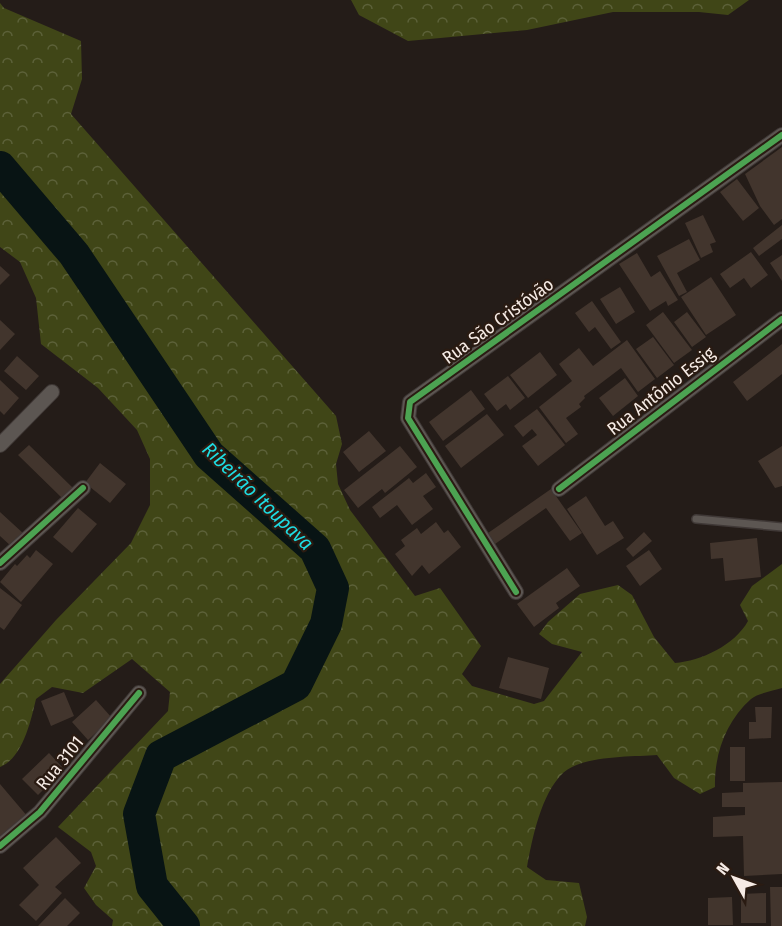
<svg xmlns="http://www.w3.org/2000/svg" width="782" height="926" viewBox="0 0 782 926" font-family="'Fira Sans Condensed',sans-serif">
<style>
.forest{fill:url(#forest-crowns)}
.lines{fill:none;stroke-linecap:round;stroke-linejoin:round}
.river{stroke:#081414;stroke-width:32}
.building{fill:#42352d}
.lane-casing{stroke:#3f3836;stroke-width:10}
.street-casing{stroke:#3f3836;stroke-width:16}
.lane{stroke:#5c5652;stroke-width:7}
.street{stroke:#5c5652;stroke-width:14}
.cycleway-casing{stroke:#2a1b12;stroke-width:10}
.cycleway{stroke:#4ca352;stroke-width:6}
.labels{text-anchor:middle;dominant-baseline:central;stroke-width:4.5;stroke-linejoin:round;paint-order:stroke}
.street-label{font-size:18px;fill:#f6ebe5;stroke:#2a1b12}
.water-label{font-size:20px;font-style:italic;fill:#1edce3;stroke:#2a1b12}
</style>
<defs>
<pattern id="forest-crowns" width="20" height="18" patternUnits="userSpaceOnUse" patternTransform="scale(1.5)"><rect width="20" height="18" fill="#404617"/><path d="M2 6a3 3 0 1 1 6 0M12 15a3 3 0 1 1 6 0" fill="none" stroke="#5c6139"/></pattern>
</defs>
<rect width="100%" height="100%" fill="#241c18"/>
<!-- forest -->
<path class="forest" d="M351,0H749L728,15L699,12H613L527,30L408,41L359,15Z
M0,3L4,8L81,41L82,79L71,114L336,416L342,444L336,464L338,484L350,510L415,596L440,588L481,646L462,674L472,686L534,704L544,701L582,652L552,644L539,634L548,622L580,594L618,585L632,595L654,637L675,663C701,661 735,645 748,621L740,605L752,586L782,564V688C773,691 758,693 751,699C726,721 714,755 715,787L700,794L674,778L657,755C632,757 583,755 563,773C541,794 532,839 527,867L546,880L579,883L587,917L585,926H112L113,920L96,905L84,888L96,866L91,852L58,827L168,711L170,692L132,659L83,693L52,687L36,699C31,720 23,758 0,767V684L56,620L131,543L150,505V459L137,430L98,388L41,344L36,298L20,262L0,247Z"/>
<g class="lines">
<!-- river -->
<path class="river" d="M0,167L74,254L209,455L315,549L333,588L326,624L296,685L161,756L139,814L152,886L184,926"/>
</g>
<!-- building -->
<path class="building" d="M782,147V219L774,225L760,206L745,174Z
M737,179L759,208L743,221L720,192Z
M703,215L716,242L710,244L713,252L701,258L685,223Z
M782,225V239L759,256L753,248Z
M689,239L700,260L677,273L687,292L679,296L657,256Z
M751,252L768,275L751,288L744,278L730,288L720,274Z
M637,253L651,277L660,271L678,300L668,306L666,301L650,311L619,264Z
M782,255V281L770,263Z
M0,266L10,275L0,285Z
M711,277L736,315L706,335L681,297Z
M620,287L635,312L616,324L600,299Z
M592,301L621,342L611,349L595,327L589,332L575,313Z
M663,312L692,350L674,363L646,325Z
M687,312L706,337L692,347L674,322Z
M0,320L15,334L0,350Z
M653,337L674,365L657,378L636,349Z
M627,340L655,379L638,392L621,368L584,396L585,398L579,404L581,407L566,418L578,434L566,443L539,407L572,381L559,364L579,348L593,366Z
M782,344V374L747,401L733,382Z
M540,352L557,375L528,398L510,375Z
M17,356L39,376L26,390L4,371Z
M508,376L525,398L510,410L506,404L497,411L484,394Z
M625,378L638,396L613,416L599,398Z
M0,380L19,398L4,415L0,411Z
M471,390L485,409L443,441L429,422Z
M537,409L565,445L538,466L522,446L537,435L532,429L523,437L514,426Z
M487,414L504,435L461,468L445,446Z
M369,431L386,451L359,472L343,452Z
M29,445L73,488L62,498L18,455Z
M400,446L417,467L385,493L382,489L358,508L344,490Z
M782,446V486L775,488L758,461Z
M100,463L126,484L110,503L85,483Z
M426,473L436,487L423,496L433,509L412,525L397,505L380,518L372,507L409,478L413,483Z
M551,489L582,533L570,541L546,508L495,544L488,533Z
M586,496L605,526L613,521L624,538L597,555L567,509Z
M78,508L97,524L72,553L53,537Z
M0,512L24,534L12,547L0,536Z
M436,522L444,533L448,530L461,547L429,574L422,565L412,576L395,554L405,546L401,540L417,528L421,534Z
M644,532L652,541L633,557L626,549Z
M757,538L761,577L725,581L723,558L711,559L710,543Z
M36,550L53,564L21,602L0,582L15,564L17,566L27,555L30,558Z
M649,550L662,569L640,586L626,566Z
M567,568L580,586L556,603L559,608L534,627L517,604Z
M0,588L22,605L4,630L0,627Z
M508,657L549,668L541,699L499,688Z
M64,692L74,716L51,726L41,701Z
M96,700L112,718L88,740L72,722Z
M755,707H772L771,738L749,739V722H756Z
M730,747H745V781H730Z
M49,753L64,769L38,795L22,779Z
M782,782V874L744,876L743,836L713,837V817L745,815V807H722V793L743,792V783Z
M0,784L28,817L0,840Z
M56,837L81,863L55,887L62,893L36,921L19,905L39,885L23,868Z
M770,887H782V926H771Z
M766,893V923H741V894Z
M732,897L733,925H708V898Z
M65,898L80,913L67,926H38Z"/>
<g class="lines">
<defs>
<path id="lane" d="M696,519L782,527"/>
<path id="street" d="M0,445L52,392
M559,489L782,319
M0,563L83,488
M516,592L408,418L410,402L782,135
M0,846L40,812L139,693"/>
</defs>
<!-- lane casing -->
<use href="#lane" class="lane-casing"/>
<!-- street casing -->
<use href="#street" class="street-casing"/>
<!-- lane -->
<use href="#lane" class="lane"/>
<!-- street -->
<use href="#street" class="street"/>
<defs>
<path id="cycleway" d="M559,489L782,319
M0,563L83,488
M516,592L408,418L410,402L782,135
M0,846L40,812L139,693"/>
</defs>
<!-- cycleway casing -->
<use href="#cycleway" class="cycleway-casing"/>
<!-- cycleway -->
<use href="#cycleway" class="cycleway"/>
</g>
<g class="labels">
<!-- street labels -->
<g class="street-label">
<text transform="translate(498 321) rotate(-36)">Rua São Cristóvão</text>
<text transform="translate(661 391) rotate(-38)">Rua Antônio Essig</text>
<text transform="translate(60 763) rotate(-51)">Rua 3101</text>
</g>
<!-- water labels -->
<g class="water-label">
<text transform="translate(258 496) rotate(44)">Ribeirão Itoupava</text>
</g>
</g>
<!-- north arrow -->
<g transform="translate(734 878) rotate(310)" stroke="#2a1b12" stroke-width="4.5" paint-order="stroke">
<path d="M0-4.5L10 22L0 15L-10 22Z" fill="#f6ebe5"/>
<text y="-9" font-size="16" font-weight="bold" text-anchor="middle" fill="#f6ebe5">N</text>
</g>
</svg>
